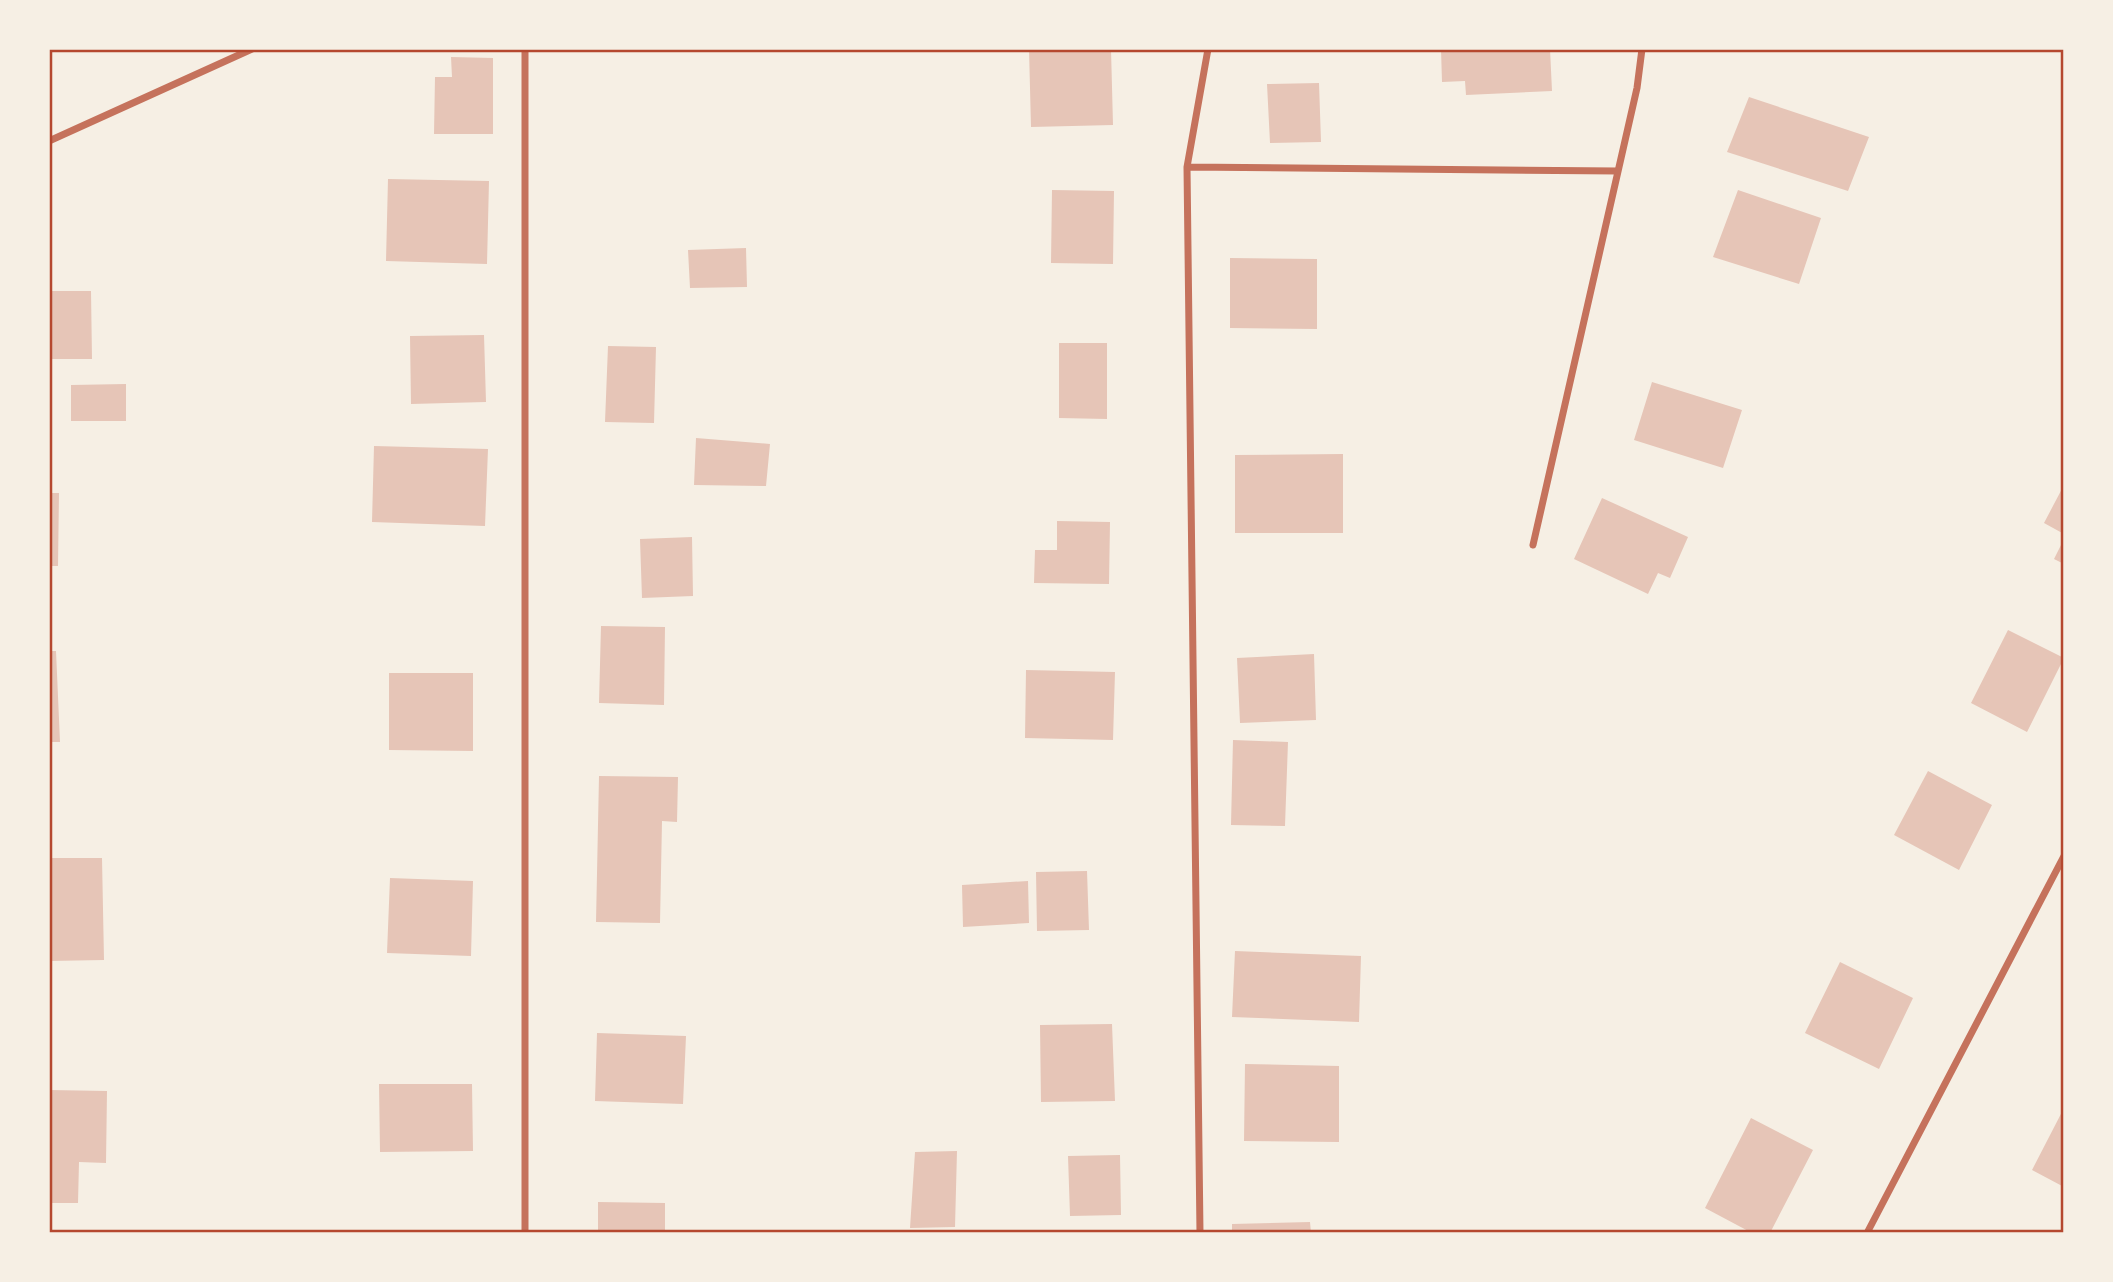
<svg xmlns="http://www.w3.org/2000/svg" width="2113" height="1282" viewBox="0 0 2113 1282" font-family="Arial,sans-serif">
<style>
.building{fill:#e6c5b7}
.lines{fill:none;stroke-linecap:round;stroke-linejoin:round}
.minor{stroke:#c5725c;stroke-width:7}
.neatline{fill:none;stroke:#b5482f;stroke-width:2.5}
</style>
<rect width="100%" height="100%" fill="#f6efe4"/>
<!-- building -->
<path class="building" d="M1029,49H1111L1113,125L1031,127Z
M1441,49H1550L1552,91L1466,95L1465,81L1442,82Z
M451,57L493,58V134H434L435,77H452Z
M1319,83L1321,142L1270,143L1267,84Z
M1749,97L1869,137L1848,191L1727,152Z
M388,179L489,181L487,264L386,261Z
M1052,190L1114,191L1113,264L1051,263Z
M1738,190L1821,218L1799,284L1713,257Z
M746,248L747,287L690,288L688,250Z
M1230,258L1317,259V329L1230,328Z
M49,291H91L92,359H49Z
M484,335L486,402L411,404L410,336Z
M1059,343H1107V419L1059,418Z
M608,346L656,347L654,423L605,422Z
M1652,382L1742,410L1723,468L1634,440Z
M126,384V421H71V385Z
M696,438L770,444L766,486L694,485Z
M374,446L488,449L485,526L372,522Z
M1343,454V533H1235V455Z
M2064,485V534L2044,523Z
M49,493H59L58,566H49Z
M1602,498L1688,537L1670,578L1658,573L1648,594L1574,559Z
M1057,521L1110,522L1109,584L1034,583L1035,550H1057Z
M692,537L693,596L642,598L640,539Z
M2064,539V564L2054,559Z
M601,626L665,627L664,705L599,703Z
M2008,630L2064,658L2027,732L1971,703Z
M49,651H56L60,742H49Z
M1314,654L1316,720L1240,723L1237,658Z
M1026,670L1115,672L1113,740L1025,738Z
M389,673H473V751L389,750Z
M1233,740L1288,742L1285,826L1231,825Z
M1928,771L1992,805L1959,870L1894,835Z
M599,776L678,777L677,822L662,821L660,923L596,922Z
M49,858H102L104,960L49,961Z
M1087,871L1089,930L1037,931L1036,872Z
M390,878L473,881L471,956L387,953Z
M1028,881L1029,923L963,927L962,885Z
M1235,951L1361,956L1359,1022L1232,1017Z
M1840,962L1913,998L1879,1069L1805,1033Z
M1112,1024L1115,1101L1041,1102L1040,1025Z
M597,1033L686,1036L683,1104L595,1101Z
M1245,1064L1339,1066V1142L1244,1141Z
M379,1084H472L473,1151L380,1152Z
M49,1090L107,1091L106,1163L79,1162L78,1203H49Z
M2064,1108V1187L2032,1170Z
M1751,1118L1813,1150L1770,1233H1752L1705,1208Z
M957,1151L955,1227L910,1228L915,1152Z
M1120,1155L1121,1215L1070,1216L1068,1156Z
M598,1202L665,1203V1233H598Z
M1310,1222L1311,1233H1232V1224Z"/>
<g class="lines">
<!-- minor -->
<path class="minor" d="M49,141L252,49
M1187,167L1618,171
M1533,545L1637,88L1642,49
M525,1233V49
M1200,1233L1187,167L1208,49
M1867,1233L2064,856"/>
</g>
<!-- border -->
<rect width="2113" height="1282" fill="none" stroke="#f6efe4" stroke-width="102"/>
<rect x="51" y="51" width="2011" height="1180" class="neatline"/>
</svg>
